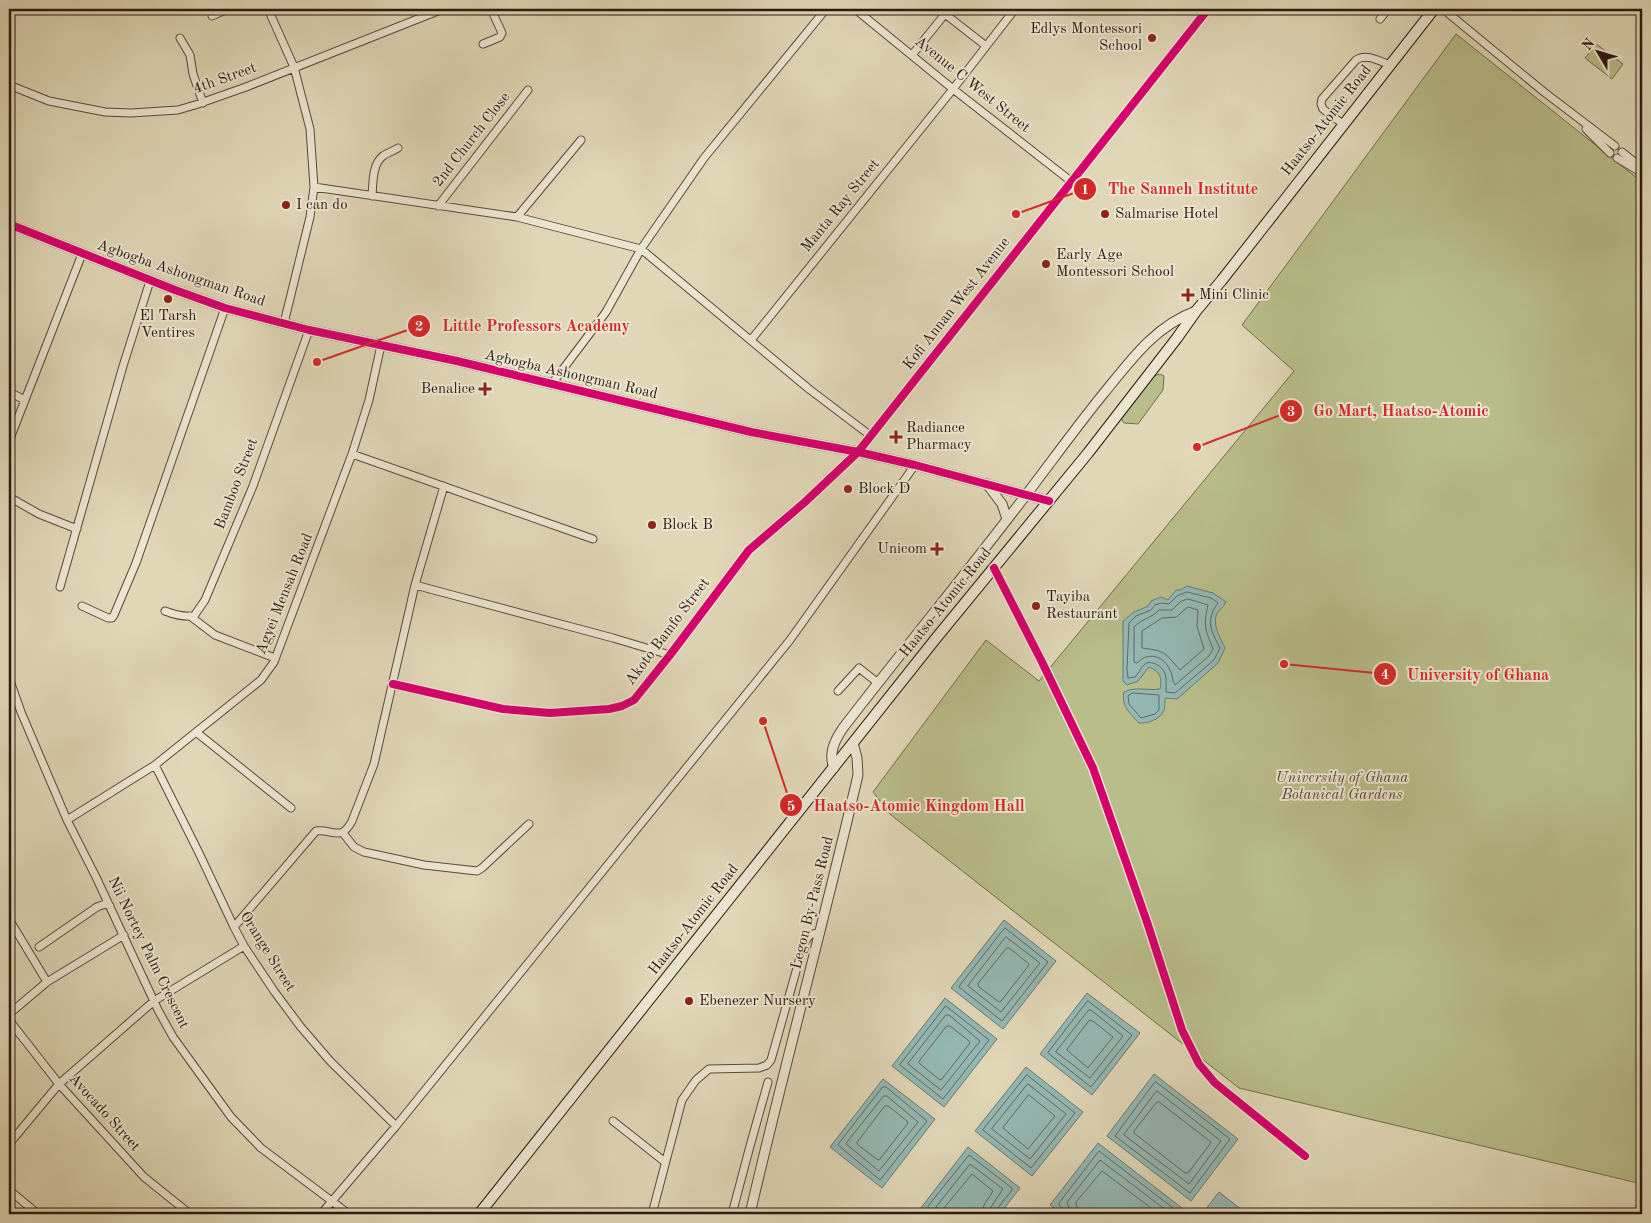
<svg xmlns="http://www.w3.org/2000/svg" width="1651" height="1223" viewBox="0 0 1651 1223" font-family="'Old Standard TT',serif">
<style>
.green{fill:#b8bd8a;stroke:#726b4d}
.water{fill:#94b8b3;stroke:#6a7872}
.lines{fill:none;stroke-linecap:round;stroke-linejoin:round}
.shore{stroke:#606862;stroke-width:1}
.minor-casing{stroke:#59483a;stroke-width:9}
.tertiary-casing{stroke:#59483a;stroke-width:11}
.secondary-casing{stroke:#2c1910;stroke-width:12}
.minor{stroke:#ebe5d0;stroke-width:7}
.tertiary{stroke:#ebe5d0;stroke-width:9}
.secondary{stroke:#ebe5d0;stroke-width:10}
.cycleway-casing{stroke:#ebe5d0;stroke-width:11}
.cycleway{stroke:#d6006c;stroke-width:8}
.poi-dot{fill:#8f2418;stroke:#ebe5d0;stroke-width:2}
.labels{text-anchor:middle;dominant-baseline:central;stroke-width:4;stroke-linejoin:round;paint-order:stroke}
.poi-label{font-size:15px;fill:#2c1910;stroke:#ebe5d0;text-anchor:start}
.street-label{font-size:15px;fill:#2c1910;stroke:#ebe5d0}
.park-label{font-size:15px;font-style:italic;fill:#564a35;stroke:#ebe5d0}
.leader{fill:none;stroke:#d62828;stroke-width:2}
.callout-dot{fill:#d62828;stroke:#ebe5d0;stroke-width:2}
.mark-label{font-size:15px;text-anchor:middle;font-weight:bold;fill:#fff}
.callout-label{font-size:16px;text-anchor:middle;font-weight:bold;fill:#d62828;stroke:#ebe5d0;stroke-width:4;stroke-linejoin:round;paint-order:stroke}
</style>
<rect width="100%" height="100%" fill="#e0d7b7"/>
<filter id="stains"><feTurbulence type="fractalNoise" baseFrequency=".004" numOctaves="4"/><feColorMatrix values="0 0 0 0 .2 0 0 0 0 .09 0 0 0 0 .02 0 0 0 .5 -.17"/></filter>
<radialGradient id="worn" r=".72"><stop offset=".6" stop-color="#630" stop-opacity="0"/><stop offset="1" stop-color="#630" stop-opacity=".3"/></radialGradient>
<!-- green -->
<path class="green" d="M1456,34L1642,182V1184L1239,1088L891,815L873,792L986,640L1039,681L1294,371L1242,325Z
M1596,44L1623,64L1612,79L1585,58Z
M1160,374L1164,376L1163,390L1138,424L1124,423L1121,418L1154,376Z"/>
<!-- water -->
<path class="water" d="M1187,586L1213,593L1226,602C1223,608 1218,610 1216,616C1213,627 1221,639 1225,648L1218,663L1177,699L1165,698C1165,701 1165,707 1164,710C1161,719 1147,724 1139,723C1130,713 1121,706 1124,692C1136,686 1147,691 1160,689C1163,677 1159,671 1149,667L1138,681L1127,685L1123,681V621L1134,612L1139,610L1148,606L1151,601L1161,597L1168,600L1176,590H1180Z
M1004,920L1056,961L1003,1029L951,988Z
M1087,993L1140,1033L1092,1095L1040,1054Z
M945,998L997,1039L944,1107L892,1066Z
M1026,1067L1083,1112L1032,1176L975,1131Z
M1154,1074L1238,1139L1191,1201L1107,1136Z
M883,1079L935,1119L882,1188L830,1147Z
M1098,1143L1182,1208L1177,1214H1062L1050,1205Z
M968,1147L1020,1188L1000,1214H927L920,1209Z
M1219,1192L1247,1214H1202Z"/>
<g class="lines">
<!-- shore -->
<path class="shore" d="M1187,592L1211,598L1218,603C1216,606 1213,610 1212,614C1207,626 1215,638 1220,648L1214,660L1175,693L1166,692C1166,681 1168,670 1156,664C1152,663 1149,661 1145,664C1141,667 1139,673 1135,677L1128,678L1127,668L1129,623L1136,616L1151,610L1155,605L1161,603L1169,604L1177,596Z
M1188,599L1208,605C1203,627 1205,628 1213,649L1209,656L1175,685C1172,681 1173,675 1170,670C1164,656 1148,651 1137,663L1134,662V627C1141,619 1152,618 1159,610H1172L1180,602Z
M1188,607L1198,610L1197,626L1204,649L1180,670C1165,653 1166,651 1142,648V631L1162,618L1176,617Z
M1133,693L1159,695V710L1155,714L1141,718L1129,704L1128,696Z
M1005,928L1048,962L1002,1021L959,987Z
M1006,937L1040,963L1001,1012L968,986Z
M1007,948H1009L1028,963L1029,965L1001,1001L999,1002L979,987L978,984Z
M1088,1001L1132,1035L1091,1087L1048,1053Z
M946,1006L989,1040L943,1099L900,1065Z
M1089,1010H1091L1123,1036L1090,1078L1056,1052Z
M946,1015H949L980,1041L941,1090L908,1064Z
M1090,1020L1093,1021L1113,1037L1088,1068L1067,1050Z
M947,1026H950L969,1041L970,1043L942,1079L940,1080L920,1064L919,1062Z
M1027,1075L1075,1113L1031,1168L983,1130Z
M1156,1082L1230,1139L1190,1193L1115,1136L1154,1083Z
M1028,1084L1066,1114L1030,1159L992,1129Z
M883,1087H886L927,1121L880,1180L838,1145Z
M1157,1091L1221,1141L1189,1184L1124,1135Z
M1029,1095L1055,1116L1028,1149L1003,1128Z
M884,1096H887L918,1122L879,1171L846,1144Z
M1159,1102L1211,1142L1210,1144L1188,1173H1185L1134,1133V1131L1156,1103Z
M885,1106H888L907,1121L908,1123L880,1159L878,1160L858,1145L857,1143Z
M930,1214L928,1206L969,1155L1012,1188V1190L997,1209L996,1214
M936,1214V1207L970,1164L1003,1189L991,1207L990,1214
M944,1214V1208L972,1174L993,1191L984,1205L982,1214
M1065,1214L1064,1210L1059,1205V1203L1099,1151L1173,1208L1174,1214
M1071,1214L1067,1202L1100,1160L1166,1210L1167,1214
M1078,1214L1076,1202L1102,1171L1159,1214"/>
<defs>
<path id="minor" d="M268,9L294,67L310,129L314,187L310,217L284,323
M855,9L953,89L1072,182
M1443,9L1544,92L1615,146
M945,14L986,46
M212,16L228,9
M1380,19L1388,9
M180,38L190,55L193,74L203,103
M483,44L500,37L502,33L491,9
M912,55L949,9
M9,85L49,101L105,112L131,113L178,110L195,105L246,87L443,9
M1344,125L1323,109L1321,104L1322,99L1356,60C1367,53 1379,61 1390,65
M1586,129L1610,153
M1622,152L1642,168
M1617,158L1642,173
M314,187L517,217L641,249L809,389L871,436
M372,196C373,184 372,164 383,156C387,153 393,151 398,148
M438,206L528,90
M517,217L581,140
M751,340L953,89L1015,9
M551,385L606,312L641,249L704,158L826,9
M9,392L25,400
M9,441L82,254
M352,454L593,539
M9,497L39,514L77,529
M994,568L1042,662L1093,768L1147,922L1182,1030L1199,1064L1215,1083L1305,1156
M415,585L613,638L670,655
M60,587L123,366L150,281
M82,606L108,618H112L114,615L136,563L225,308
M165,611C175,615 183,617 194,616L205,600L253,486L309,330
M190,616L215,635L275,658
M9,678L21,712L67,820L96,877L158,1010L173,1037L231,1117L261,1148L349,1214
M393,684L503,709L550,713L609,709L622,706L634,700L670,655L749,550L805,502L858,452L1208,9
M838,691L859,668L878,683
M196,732L291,808
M155,765L199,853L234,927L244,946L274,991L300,1026L330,1061L396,1126
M67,820L155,765L261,680L274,662L352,454L369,400L381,345
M343,833L354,847L364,852L424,865L477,871L482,868L529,824
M9,919L47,982
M234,927L316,831C333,829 341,842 352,821L374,764L415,585L444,486
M39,947L97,907L105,904L110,906
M9,1014L47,982L124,935
M9,1020L59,1084L144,1177L190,1214
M613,1121L665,1162
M9,1144L59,1084L154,1001L244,946
M9,1190L38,1214
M321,1214L396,1126L790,640L915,465
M652,1214L682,1100L696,1080L709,1069L759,1068L767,1065L771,1060L804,943L810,935L820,932
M732,1214L750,1146L768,1082"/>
<path id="tertiary" d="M9,224L175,290L225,308L309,330L457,361L751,432L858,452L915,465L1049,501
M987,484L1002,504L1007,519
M834,768C828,753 835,740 843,728C903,650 966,574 1026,495C1052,461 1077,426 1104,393C1131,360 1155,326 1196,311
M750,1214C784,1067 824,922 858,775L857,758L853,743"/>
<path id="secondary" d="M479,1214L937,637L1088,453L1177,338L1196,311L1222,280L1434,9"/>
</defs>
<!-- minor casing -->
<use href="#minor" class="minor-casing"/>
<!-- tertiary casing -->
<use href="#tertiary" class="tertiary-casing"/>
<!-- secondary casing -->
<use href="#secondary" class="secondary-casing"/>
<!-- minor -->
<use href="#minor" class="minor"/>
<!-- tertiary -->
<use href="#tertiary" class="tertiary"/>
<!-- secondary -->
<use href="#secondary" class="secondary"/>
<defs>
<path id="cycleway" d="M9,224L175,290L225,308L309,330L457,361L751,432L858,452L915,465L1049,501
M994,568L1042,662L1093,768L1147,922L1182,1030L1199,1064L1215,1083L1305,1156
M393,684L503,709L550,713L609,709L622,706L634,700L670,655L749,550L805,502L858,452L1208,9"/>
</defs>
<!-- cycleway casing -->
<use href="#cycleway" class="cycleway-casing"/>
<!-- cycleway -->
<use href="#cycleway" class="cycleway"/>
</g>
<!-- markers -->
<g class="poi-dot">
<circle cx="1152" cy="38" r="5"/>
<circle cx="286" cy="205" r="5"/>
<circle cx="1105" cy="214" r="5"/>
<circle cx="1046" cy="264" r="5"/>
<path d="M1185.5 287.5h5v5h5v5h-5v5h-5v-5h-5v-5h5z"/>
<circle cx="168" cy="299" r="5"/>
<path d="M482.5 381.5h5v5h5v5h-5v5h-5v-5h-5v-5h5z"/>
<path d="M893.5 429.5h5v5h5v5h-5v5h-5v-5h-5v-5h5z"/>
<circle cx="848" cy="489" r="5"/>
<circle cx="652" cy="525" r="5"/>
<path d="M934.5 541.5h5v5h5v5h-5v5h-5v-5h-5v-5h5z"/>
<circle cx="1036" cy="606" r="5"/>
<circle cx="689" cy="1001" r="5"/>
</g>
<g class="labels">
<!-- poi labels -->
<g class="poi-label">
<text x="1142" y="29" text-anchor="end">Edlys Montessori<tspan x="1142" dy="17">School</tspan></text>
<text x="296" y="205">I can do</text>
<text x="1115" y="214">Salmarise Hotel</text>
<text x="1056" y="255">Early Age<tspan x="1056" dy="17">Montessori School</tspan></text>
<text x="1199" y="295">Mini Clinic</text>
<text x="168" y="316" text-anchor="middle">El Tarsh<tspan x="168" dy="17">Ventires</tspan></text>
<text x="475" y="389" text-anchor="end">Benalice</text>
<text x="906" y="428">Radiance<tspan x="906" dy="17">Pharmacy</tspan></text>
<text x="858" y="489">Block D</text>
<text x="662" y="525">Block B</text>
<text x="927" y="549" text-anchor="end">Unicom</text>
<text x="1046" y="597">Tayiba<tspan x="1046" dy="17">Restaurant</tspan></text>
<text x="699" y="1001">Ebenezer Nursery</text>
</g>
<!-- street labels -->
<g class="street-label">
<text transform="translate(225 79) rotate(-20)">4th Street</text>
<text transform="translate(972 85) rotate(39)">Avenue C West Street</text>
<text transform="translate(1327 121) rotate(-52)">Haatso-Atomic Road</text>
<text transform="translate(472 140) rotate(-52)">2nd Church Close</text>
<text transform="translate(841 206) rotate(-51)">Manta Ray Street</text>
<text transform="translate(181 274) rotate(19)">Agbogba Ashongman Road</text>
<text transform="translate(957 304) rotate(-52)">Kofi Annan West Avenue</text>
<text transform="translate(571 375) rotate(13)">Agbogba Ashongman Road</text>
<text transform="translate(237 484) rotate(-69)">Bamboo Street</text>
<text transform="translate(285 594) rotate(-68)">Agyei Mensah Road</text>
<text transform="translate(946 603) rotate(-51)">Haatso-Atomic Road</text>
<text transform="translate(668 632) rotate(-53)">Akoto Bamfo Street</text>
<text transform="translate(813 903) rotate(-76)">Legon By-Pass Road</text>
<text transform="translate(694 920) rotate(-52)">Haatso-Atomic Road</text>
<text transform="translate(267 952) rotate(58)">Orange Street</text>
<text transform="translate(148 953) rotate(64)">Nii Nortey Palm Crescent</text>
<text transform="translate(104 1113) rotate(48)">Avocado Street</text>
</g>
<!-- park labels -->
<g class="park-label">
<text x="1342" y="778">University of Ghana<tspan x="1342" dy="17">Botanical Gardens</tspan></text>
</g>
</g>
<!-- callouts -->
<path class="leader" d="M1016 214L1085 189M317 362L419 326M1197 447L1291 411M1284 664L1385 674M763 721L791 805"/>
<g class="callout-dot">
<circle cx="1016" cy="214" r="5"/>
<circle cx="317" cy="362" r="5"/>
<circle cx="1197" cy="447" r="5"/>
<circle cx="1284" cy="664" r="5"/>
<circle cx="763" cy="721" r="5"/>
<circle cx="1085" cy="189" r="12"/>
<circle cx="419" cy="326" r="12"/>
<circle cx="1291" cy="411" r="12"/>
<circle cx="1385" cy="674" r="12"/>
<circle cx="791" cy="805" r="12"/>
</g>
<g class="mark-label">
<text x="1085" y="194">1</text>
<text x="419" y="331">2</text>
<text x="1291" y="416">3</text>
<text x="1385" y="679">4</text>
<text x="791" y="811">5</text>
</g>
<g class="callout-label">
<text x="1183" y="194">The Sanneh Institute</text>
<text x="536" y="331">Little Professors Academy</text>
<text x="1401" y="416">Go Mart, Haatso-Atomic</text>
<text x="1478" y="680">University of Ghana</text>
<text x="919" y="811">Haatso-Atomic Kingdom Hall</text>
</g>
<!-- margin -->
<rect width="1651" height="1223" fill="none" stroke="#e0d7b7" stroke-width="30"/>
<rect x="10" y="10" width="1631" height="1203" fill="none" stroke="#2c1910" stroke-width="2.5"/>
<rect x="15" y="15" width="1621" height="1193" fill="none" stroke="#2c1910"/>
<!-- north arrow -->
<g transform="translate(1598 52) rotate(308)" stroke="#ebe5d0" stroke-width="4" paint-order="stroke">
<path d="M0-4L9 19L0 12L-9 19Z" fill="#2c1910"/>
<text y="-8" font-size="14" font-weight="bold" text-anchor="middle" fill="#2c1910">N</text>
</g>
<rect width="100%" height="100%" filter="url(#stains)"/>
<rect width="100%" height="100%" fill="url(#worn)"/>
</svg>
